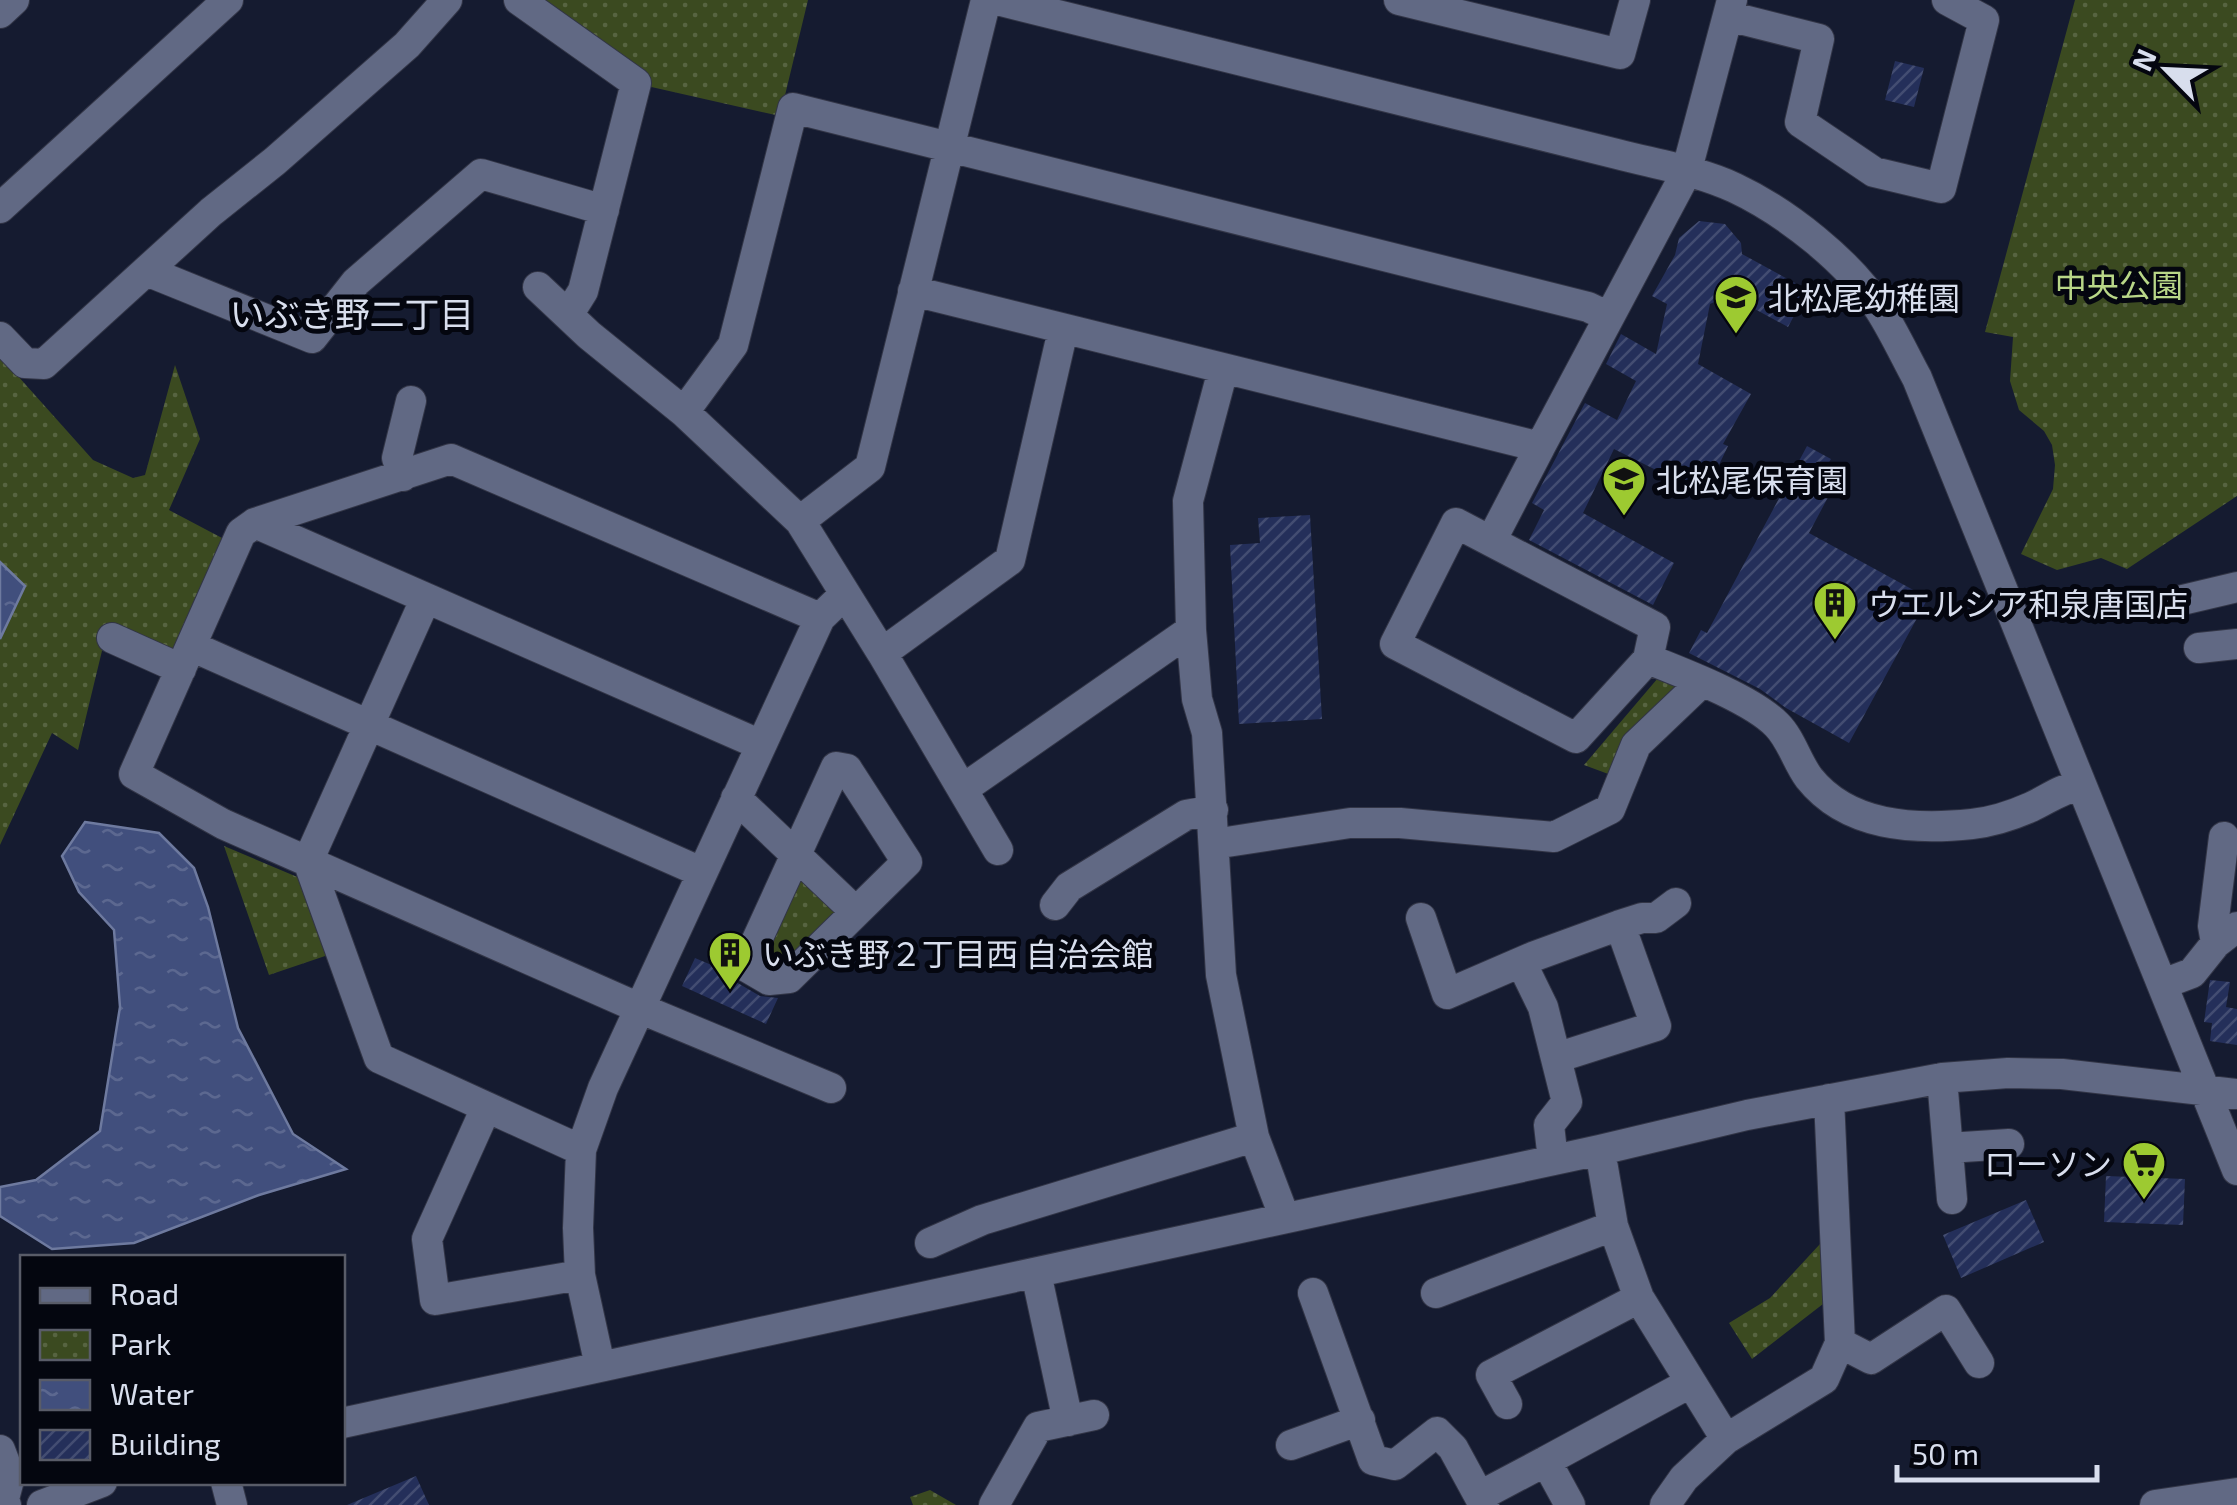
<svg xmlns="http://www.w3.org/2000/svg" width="2237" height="1505" viewBox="0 0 2237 1505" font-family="'Exo 2','Noto Sans JP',sans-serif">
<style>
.park{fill:url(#park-dots)}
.water{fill:url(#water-ripples);stroke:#6e7a9f;stroke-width:2.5}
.building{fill:url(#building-hatch)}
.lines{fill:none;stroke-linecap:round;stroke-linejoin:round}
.minor-casing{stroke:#323546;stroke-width:32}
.minor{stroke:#616984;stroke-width:30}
.labels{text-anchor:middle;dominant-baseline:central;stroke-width:10;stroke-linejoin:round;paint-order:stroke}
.park-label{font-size:32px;fill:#b9d788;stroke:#04060f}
.poi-label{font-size:32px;fill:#d8deed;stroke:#04060f;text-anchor:start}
.neighbourhood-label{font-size:35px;fill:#d8deed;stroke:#04060f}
</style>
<defs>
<pattern id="park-dots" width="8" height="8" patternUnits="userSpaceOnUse" patternTransform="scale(2.5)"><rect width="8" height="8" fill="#3b4a20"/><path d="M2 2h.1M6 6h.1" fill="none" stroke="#576441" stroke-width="1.8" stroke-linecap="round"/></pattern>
<pattern id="water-ripples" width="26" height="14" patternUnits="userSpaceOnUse" patternTransform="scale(2.5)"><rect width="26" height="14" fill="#414f7d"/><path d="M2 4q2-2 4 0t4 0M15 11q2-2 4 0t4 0" fill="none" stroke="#5c6890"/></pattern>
<pattern id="building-hatch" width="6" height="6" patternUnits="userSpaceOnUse" patternTransform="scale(2.5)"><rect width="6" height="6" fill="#242f5a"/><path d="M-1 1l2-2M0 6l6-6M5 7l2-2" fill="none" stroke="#434d72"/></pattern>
</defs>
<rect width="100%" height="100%" fill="#151b30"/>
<!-- park -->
<path class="park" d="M545,0H808L780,116L647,86L649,76Z
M2075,0H2237V496L2127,569L2101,558L2057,570L2021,554L2053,489L2055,465L2052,445L2044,431L2019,410L2010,381L2013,337L1985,332Z
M0,356L93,460L133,478L145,475L175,365L200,439L169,510L222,538L173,650L108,626L78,750L52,733L0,845Z
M1658,678L1676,680L1679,693L1611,775L1584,765Z
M224,846L302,879L331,954L269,975Z
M794,878C815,879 833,900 837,919L787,968L762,963Z
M1820,1244L1823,1304L1752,1359L1729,1323L1770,1298Z
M930,1490L956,1505H913L910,1497Z"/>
<!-- water -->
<path class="water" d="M0,562L25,586L0,639Z
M85,822L159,833L194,868L208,907L238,1028L293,1134L346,1169L259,1195L134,1243L52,1249L0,1216V1187L36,1180L100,1131L120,1007L114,930L79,892L62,856Z"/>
<!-- building -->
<path class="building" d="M1895,61L1924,68L1914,107L1885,100Z
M1699,221L1725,224L1741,243L1742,254L1808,290L1788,327L1729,295L1710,304L1698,364L1751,394L1723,444L1728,446L1707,490L1686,479L1684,484L1614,449L1583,513L1674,563L1653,605L1529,540L1544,510L1532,503L1585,403L1617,420L1636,381L1606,364L1621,334L1656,354L1667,304L1652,296L1675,255L1679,238Z
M1807,446L1831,459L1828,464L1842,471L1809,533L1928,598L1849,743L1786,708L1760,689L1689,653L1701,630L1707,633Z
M1310,515L1322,719L1239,724L1230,545L1260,543L1258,518Z
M695,958L728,972L736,982L760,996L778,998L766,1024L682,986Z
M2210,980L2230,982L2226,1007L2237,1009V1045L2210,1041L2212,1023L2204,1022Z
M2106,1176L2185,1179L2183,1225L2104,1222Z
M2026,1200L2044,1242L1961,1278L1943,1235Z
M416,1476L429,1505H347Z"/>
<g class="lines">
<defs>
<path id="minor" d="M519,0L636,83L583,291L568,315
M997,0L1617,154C1655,164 1699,171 1735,188C1786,212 1850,262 1880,310C1894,332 1905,356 1917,378L2237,1170
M1399,0L1620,54L1635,0
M0,13L14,0
M1728,16L1819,39L1800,122L1874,172L1941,188L1984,20L1947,0
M0,208L228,0
M149,272L312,338L356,282L481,174L604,210
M538,287L589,335L684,412L800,521L882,653L998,850
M913,291L1540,447L1686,173L1732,0
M0,337L25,363L44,364L211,212L275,161L407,45L447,0
M1223,370L1188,501L1191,630L1197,699L1207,733L1221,975L1254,1137L1284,1216
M684,412L733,345L793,108L1588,307L1609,317
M403,476L397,458L411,401
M800,521L870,467L986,0
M255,523L761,745
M1456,523L1655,627L1648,659L1576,738L1395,644Z
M1491,541L1540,447
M425,600L308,861L379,1058L581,1150
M2174,602L2237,587
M820,618L451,459L255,523L241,533L134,774L223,824L639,1008L831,1088
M112,638L181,669
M191,646L701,872
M2199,648L2237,644
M882,653L1010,560L1063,330
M1648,659C1683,673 1752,699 1777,725C1791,739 1797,762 1809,778C1848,827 1914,830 1972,824C1991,822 2013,815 2031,807C2048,799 2061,789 2080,785
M836,767L847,769L907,862L789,978L769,980L745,966Z
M963,789L1191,630
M736,798L856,912
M1214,844L1350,823H1400L1554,837L1610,809L1636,745L1701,683
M1055,905L1069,887L1186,815L1213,810
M1421,918L1447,994L1535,956L1620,925L1642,918H1656L1676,903
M2216,943L2213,926L2224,837
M1522,964L1543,1007L1567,1102L1549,1125L1553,1160
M2163,984L2192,973L2216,943L2237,927
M1556,1058L1656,1026L1620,925
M1942,1078L1952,1199
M486,1108L427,1239L435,1300L580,1275
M1948,1148L2009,1144
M1600,1150L1613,1226L1639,1298L1726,1439
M930,1243L982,1220L1254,1137
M1036,1273L1068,1421
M1313,1293L1373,1460L1395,1465L1437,1432L1453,1448L1484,1505
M1436,1293L1613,1226
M1840,1343L1871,1359L1946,1310L1979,1363
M600,1366L580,1275L578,1228L581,1150L603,1088L820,618L845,594
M1507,1404L1491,1375L1639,1298
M342,1423L1600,1150L1747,1115L1942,1078L2008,1073L2062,1074L2237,1094
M1291,1445L1360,1420
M0,1450L10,1476L4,1499L6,1505
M226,1482L232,1505
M1480,1496L1546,1461
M42,1505L102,1482
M994,1505L1038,1427L1094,1415
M1570,1505L1546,1461L1690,1383
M1665,1505L1684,1478L1726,1439L1824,1379L1840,1343L1829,1099
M2155,1505L2237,1493"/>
</defs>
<!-- minor casing -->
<use href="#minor" class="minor-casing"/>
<!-- minor -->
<use href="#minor" class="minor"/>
</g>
<!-- icons -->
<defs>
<symbol id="school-pin" viewBox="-11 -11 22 30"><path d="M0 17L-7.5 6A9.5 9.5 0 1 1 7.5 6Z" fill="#9dca31" stroke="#04060f"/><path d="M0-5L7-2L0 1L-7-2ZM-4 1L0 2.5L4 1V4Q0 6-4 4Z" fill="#111"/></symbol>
<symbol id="building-pin" viewBox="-11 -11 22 30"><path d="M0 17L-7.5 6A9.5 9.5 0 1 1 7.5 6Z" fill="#9dca31" stroke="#04060f"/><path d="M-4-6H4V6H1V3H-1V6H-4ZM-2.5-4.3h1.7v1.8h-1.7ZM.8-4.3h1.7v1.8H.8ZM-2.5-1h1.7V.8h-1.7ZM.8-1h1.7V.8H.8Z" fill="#111"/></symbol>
<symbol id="supermarket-pin" viewBox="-11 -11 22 30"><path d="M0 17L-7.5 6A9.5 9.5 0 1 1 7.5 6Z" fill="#9dca31" stroke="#04060f"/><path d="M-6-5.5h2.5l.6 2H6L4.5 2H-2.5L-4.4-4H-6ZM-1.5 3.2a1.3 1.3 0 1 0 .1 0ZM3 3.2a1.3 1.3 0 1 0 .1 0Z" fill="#111"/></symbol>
</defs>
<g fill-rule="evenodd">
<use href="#school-pin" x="1711" y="272" width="50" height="68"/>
<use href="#school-pin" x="1599" y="454" width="50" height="68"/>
<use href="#building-pin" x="1810" y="578" width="50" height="68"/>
<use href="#building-pin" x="705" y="928" width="50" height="68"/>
<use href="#supermarket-pin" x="2119" y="1138" width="50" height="68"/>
</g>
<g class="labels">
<!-- park labels -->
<g class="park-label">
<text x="2119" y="284">中央公園</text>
</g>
<!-- poi labels -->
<g class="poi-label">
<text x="1768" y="297">北松尾幼稚園</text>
<text x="1656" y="479">北松尾保育園</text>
<text x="1868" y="603">ウエルシア和泉唐国店</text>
<text x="762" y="953">いぶき野２丁目西 自治会館</text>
<text x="2112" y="1163" text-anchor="end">ローソン</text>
</g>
<!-- neighbourhood labels -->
<g class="neighbourhood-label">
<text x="352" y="313">いぶき野二丁目</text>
</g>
</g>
<!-- legend -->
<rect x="20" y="1255" width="325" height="230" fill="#04060f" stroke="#595c68" stroke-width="2.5"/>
<rect x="40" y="1288" width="50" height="15" fill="#616984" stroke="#595c68" stroke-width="2.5"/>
<text x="110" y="1305" font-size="30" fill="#d8deed">Road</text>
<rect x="40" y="1330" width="50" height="30" fill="url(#park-dots)" stroke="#595c68" stroke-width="2.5"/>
<text x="110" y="1355" font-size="30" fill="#d8deed">Park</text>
<rect x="40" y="1380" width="50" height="30" fill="url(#water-ripples)" stroke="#595c68" stroke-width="2.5"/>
<text x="110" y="1405" font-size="30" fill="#d8deed">Water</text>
<rect x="40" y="1430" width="50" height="30" fill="url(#building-hatch)" stroke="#595c68" stroke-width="2.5"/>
<text x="110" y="1455" font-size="30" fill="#d8deed">Building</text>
<!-- north arrow -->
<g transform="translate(2167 70) rotate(294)" stroke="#04060f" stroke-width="8" paint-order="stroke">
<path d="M0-8L18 38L0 25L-18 38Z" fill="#d8deed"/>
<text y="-15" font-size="28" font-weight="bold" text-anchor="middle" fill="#d8deed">N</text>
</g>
<!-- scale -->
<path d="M1897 1465v15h200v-15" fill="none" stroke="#d8deed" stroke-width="5"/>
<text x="1912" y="1465" font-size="30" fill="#d8deed" stroke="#04060f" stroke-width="8" paint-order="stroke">50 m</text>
</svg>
